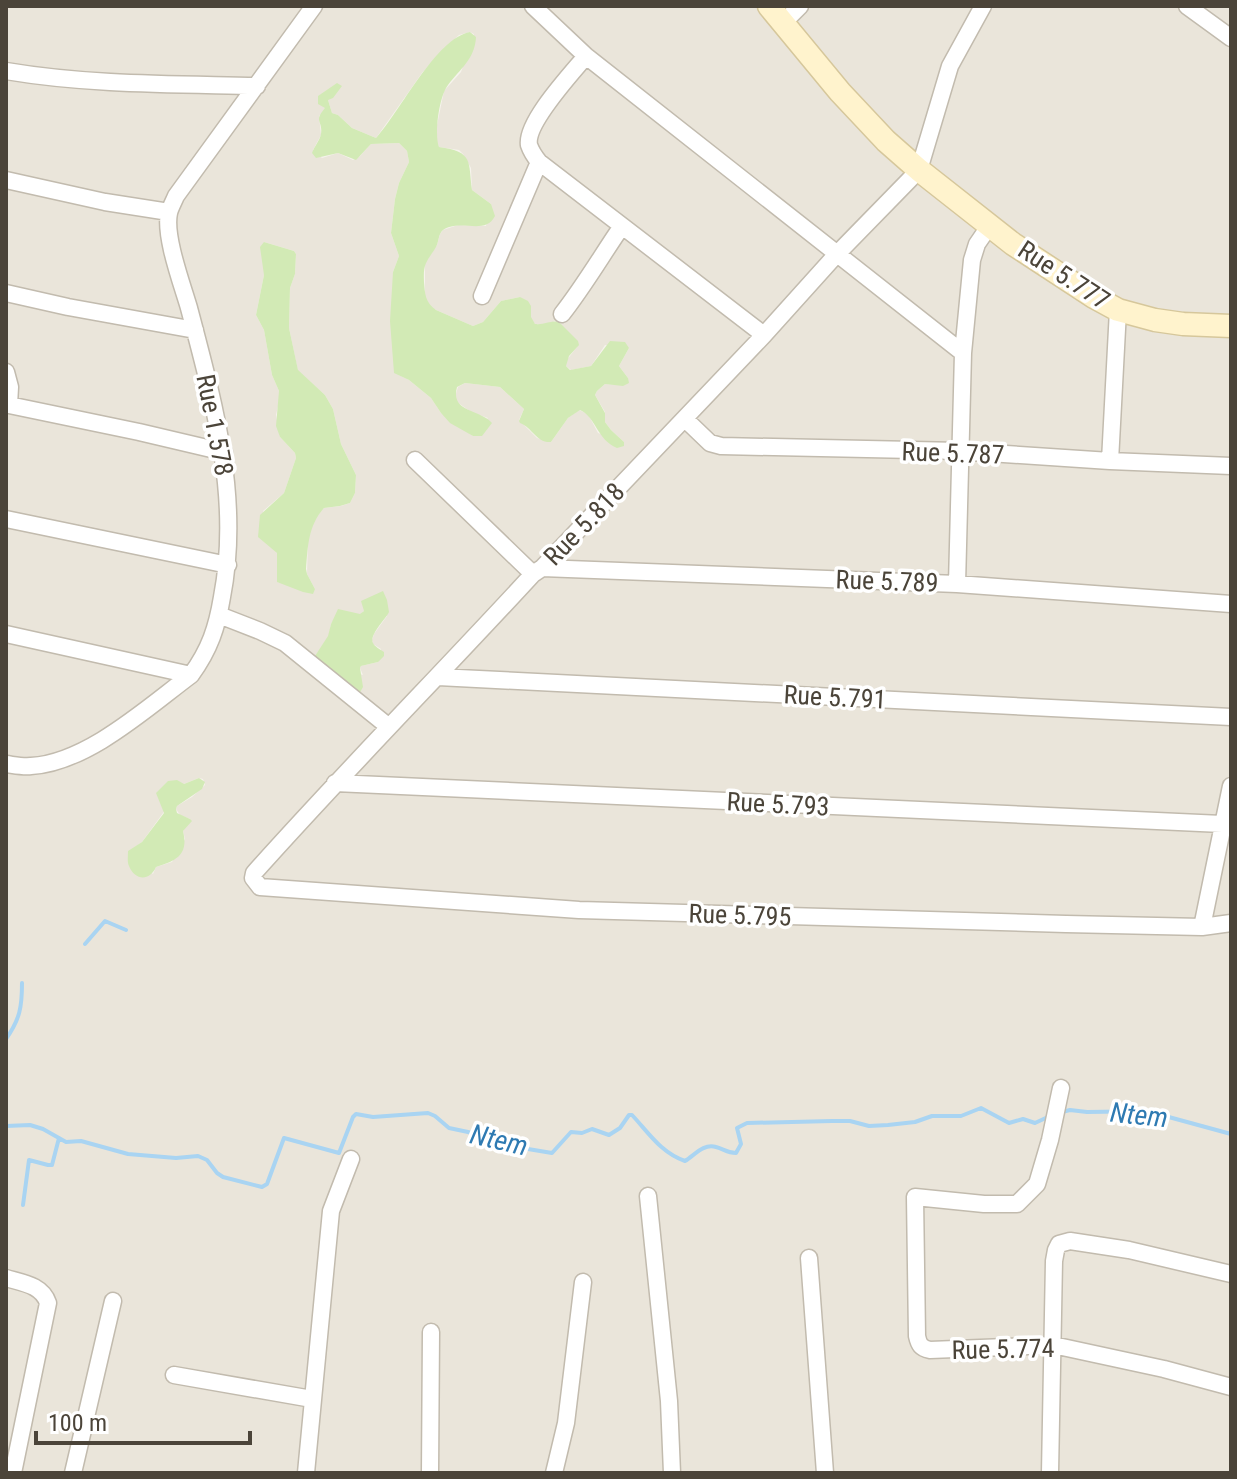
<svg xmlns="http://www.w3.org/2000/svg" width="1237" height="1479" viewBox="0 0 1237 1479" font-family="'Roboto Condensed',sans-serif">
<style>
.residential{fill:#eae5da;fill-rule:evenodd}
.green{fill:#d2eab5}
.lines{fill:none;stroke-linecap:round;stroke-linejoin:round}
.stream{stroke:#a9d4f2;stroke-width:4}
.minor-casing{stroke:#c2bbae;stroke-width:19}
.secondary-casing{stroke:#d6c79b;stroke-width:25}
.minor{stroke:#fff;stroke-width:16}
.secondary{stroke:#fff3cd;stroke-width:22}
.labels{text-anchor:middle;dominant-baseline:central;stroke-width:7;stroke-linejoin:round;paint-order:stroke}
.street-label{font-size:26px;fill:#4b4439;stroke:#fff}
.water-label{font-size:28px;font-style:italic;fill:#2e7ab2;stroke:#fff}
</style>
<rect width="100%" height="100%" fill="#f6f3ec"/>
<!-- residential -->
<path class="residential" d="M6,6H1231V1473H6ZM470,32L474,34L461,72L444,91L437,125V142L439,147L459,150L463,154L471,168L472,190L491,204L486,226L458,225L443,230L440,234L437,245L425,263V298L431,307L436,310L473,326L483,322L501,301L520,297L532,321L535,324L545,325L555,321L577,347L566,361V366L571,370L591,366L605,345L629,348L619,366L628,378L623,385L605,384L597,391L595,395L605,412V422L611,430L624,442L598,433L588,414L579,410L568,418L551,442L537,438L519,420L524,409L500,387L465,383L458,387L455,397L457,402L471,412L488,418L473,436L441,413L431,398L409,380L399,375L393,272L399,256L391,233L395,199L399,183L409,162L407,151L399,143L371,144L360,156L353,160L338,153L322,158L313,150L321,135L319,116L326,108L318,97L328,100L332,113L338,115L352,128L376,138L422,73L437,56L459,35ZM264,242L294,251L296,254L295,274L290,288L289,328L298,371L325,395L333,409L341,444L356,475L355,493L350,503L341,506L324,508L317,516L311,527L308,539L307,574L315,589L277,582V553L263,511L284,493L296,458L295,453L280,437L276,415L280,397L279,391L272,375L264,330L256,315L264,275ZM343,611L360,615L364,611L387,616L374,634L372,640L373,644L381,649L378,662L361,666L360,668L363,675L313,659L329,636L331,624L337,614ZM199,778L203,779L205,785L192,797L177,806L176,809L180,815L190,819L183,831L185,839L172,862L156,867L153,874L128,852L142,842L184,784Z"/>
<!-- green -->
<path class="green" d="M470,32L476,37C475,59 460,69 448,85C439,96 434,135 439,147C474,152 468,161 472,190L491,204L495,216C485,236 460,218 443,230C438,234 439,242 436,247C427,262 423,262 424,282C425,294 425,302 436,310L473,326L483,322L501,301L520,297L528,301L531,306V317L535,324C545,325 551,320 559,322L578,341L579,345L569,356L566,366L570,370L591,366L610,341L625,342L629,348L619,366L628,378L629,383L623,386L605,384L597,391L595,395L605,413V422L611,430L624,442V446L617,448C597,440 596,417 580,410L568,418L551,442C536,443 533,428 520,423L519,421L524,409L500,387L465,383L457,387C450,413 480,409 492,423L482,436H473L450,423L441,413L431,398L409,380L394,373L390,321L393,272L399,256L391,233L395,199L399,183L409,162L407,151L399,143L371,144L356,160L338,153L316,158L312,153C314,147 320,140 321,134C323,120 313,122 325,108L318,104V96L337,83L342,86L333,98L328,100L332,113L338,115L352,128L376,138C400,112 436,38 470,32Z
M264,242L294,251L296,254L295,274L290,288L289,328L298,370L325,395L333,409L341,444L356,475L355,493L350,503L340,506L324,508C308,526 308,546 306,569L307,574L315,589L313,594L303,592L277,582V553L258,537L260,515L284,493L296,458L295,453L280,437L276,426L279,391L272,375L264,330L256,315L264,275L260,247Z
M383,591L387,600L389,612C385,620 369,635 373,643C375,647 380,649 384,652V656L378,662L361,666L360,668L363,687L359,694L313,659L328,636L331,624L338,609L360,614L364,611L361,601Z
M199,778L205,782L202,789L177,806L176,809L177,813L190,819L192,821L183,831C189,855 176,861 156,867C150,881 135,881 129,866C127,862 128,856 128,851L142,842L164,813L156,793L168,781L177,780L184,784Z"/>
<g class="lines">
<!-- stream -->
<path class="stream" d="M85,944L105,921L126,930
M6,1039C20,1019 22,1007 22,983
M1062,1112L1070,1110L1087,1112L1157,1111L1165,1116L1231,1134
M6,1126L30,1125L43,1129L66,1142L81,1141L128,1154L176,1158L198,1156L207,1160L217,1173L223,1177L262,1187L267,1184L284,1138L339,1153L353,1117L356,1114L373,1117L428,1113L435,1116L449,1128L468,1132L516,1147L552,1153L571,1132L582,1133L592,1129L609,1135L620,1128L629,1115H632C648,1132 661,1153 685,1161C694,1156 703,1143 716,1147C724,1149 727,1153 736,1153L741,1144L737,1128L747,1123L832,1121H850L869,1126L888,1125L915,1122L932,1116H961L981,1108L1009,1123L1023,1119L1035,1123L1050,1116
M23,1205L29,1160L48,1165H52L59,1138"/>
<defs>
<path id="minor" d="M533,6L586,56L963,353
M983,6L950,66L919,170L836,255L764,335L542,568L533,574C441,674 345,771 254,873L253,878L260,887L579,910L1066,924L1202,927L1231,923
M1187,6L1231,38
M783,23L800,6
M586,56C572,73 525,123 529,145C531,151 535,157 539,162L764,335
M6,71C89,85 173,84 257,86
M6,180L105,202L169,212
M6,293L68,307L195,330
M482,296L539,162
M562,314C584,286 602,255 622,226
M6,372L10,387L9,405
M9,405L139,432L224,452
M685,419L710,443L721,446L960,451L1110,461L1231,466
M415,460L533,574
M1110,461L1118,310
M6,519L228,565
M542,568L957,584L1231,604
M957,584L963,353L972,260L977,244L990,225
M219,615L260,631L285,643L389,727
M6,634L191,675
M438,677L1231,717
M6,764C14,765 23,767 31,766C87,763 148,707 191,675C210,649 217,627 222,597C241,499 214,403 189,308C182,284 164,236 169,213C170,208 174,201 176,196L314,6
M335,783L1222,824
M1202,927L1231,786
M1061,1088L1050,1140L1037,1184L1017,1204H984L915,1197L917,1336C919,1345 921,1348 930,1350L1053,1345L1164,1369L1231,1387
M648,1196L669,1401L672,1473
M809,1258L825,1473
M6,1278C23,1283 42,1285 48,1303L13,1473
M174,1375L312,1399
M73,1473L113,1301
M306,1473L331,1211L351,1159
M430,1473L431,1332
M554,1473L566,1423L583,1282
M1050,1473L1054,1261L1056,1250L1059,1244L1070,1241L1129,1250L1231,1274"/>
<path id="secondary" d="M769,6L840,92L886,141L919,170L1013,244L1094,297L1118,310L1155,320L1183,324L1231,326"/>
</defs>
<!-- minor casing -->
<use href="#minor" class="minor-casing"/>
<!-- secondary casing -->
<use href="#secondary" class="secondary-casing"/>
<!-- minor -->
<use href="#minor" class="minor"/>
<!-- secondary -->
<use href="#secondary" class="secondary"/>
</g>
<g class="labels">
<!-- street labels -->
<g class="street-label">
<text transform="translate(1064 275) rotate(33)">Rue 5.777</text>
<text transform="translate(215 425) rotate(79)">Rue 1.578</text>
<text transform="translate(953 453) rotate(2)">Rue 5.787</text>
<text transform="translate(584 524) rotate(-46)">Rue 5.818</text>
<text transform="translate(887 581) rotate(2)">Rue 5.789</text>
<text transform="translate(835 697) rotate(3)">Rue 5.791</text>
<text transform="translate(778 804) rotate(3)">Rue 5.793</text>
<text transform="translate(740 915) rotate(2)">Rue 5.795</text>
<text transform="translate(1003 1349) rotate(-1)">Rue 5.774</text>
</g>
<!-- water labels -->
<g class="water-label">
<text transform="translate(1139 1115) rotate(6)">Ntem</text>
<text transform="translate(499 1140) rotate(13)">Ntem</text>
</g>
</g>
<!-- border -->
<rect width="1237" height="1479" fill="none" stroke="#4b4439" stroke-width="16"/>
<!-- scale -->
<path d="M36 1431v12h214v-12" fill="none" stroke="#4b4439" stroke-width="4"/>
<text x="48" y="1431" font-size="24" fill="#4b4439" stroke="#ffffff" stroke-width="6" paint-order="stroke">100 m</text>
</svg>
